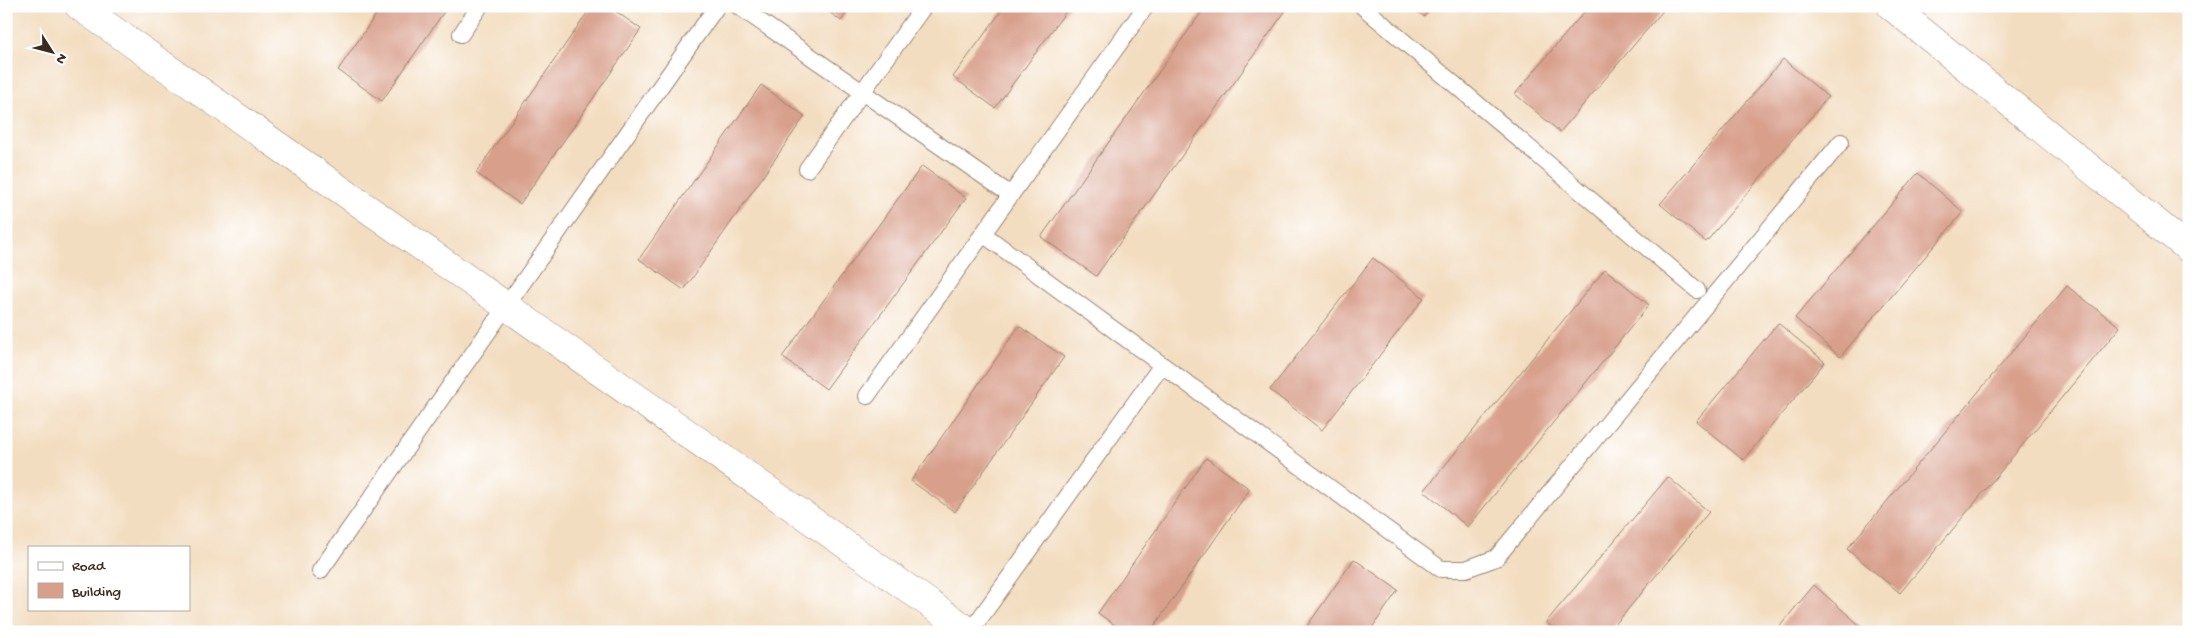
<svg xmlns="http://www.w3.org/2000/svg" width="2195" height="638" viewBox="0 0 2195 638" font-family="'Gochi Hand',sans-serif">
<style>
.building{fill:#d89f8b}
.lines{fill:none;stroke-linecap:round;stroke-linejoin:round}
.lane-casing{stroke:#97846f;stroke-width:18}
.street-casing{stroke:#97846f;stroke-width:29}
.lane{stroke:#fff;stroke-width:16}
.street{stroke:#fff;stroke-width:28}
</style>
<rect width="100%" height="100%" fill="#fff"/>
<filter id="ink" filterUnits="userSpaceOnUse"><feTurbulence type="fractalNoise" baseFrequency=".02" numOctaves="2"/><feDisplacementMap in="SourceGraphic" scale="10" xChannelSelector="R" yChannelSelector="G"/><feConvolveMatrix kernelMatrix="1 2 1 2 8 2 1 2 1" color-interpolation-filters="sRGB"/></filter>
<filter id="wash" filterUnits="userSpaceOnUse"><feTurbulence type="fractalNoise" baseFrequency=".0096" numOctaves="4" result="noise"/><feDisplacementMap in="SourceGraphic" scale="20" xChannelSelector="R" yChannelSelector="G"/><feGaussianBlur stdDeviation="1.12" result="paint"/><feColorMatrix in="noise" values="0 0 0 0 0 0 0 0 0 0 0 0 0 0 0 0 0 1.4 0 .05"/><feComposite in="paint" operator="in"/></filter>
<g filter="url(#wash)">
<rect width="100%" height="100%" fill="#f3ddc0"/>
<g id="blocks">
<!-- building -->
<path class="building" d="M382,6H448L382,101L338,70Z
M592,6H608L641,29L520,204L476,173Z
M821,6H851L841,21Z
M1005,6H1070L995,108L953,77Z
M1206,6H1289L1096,276L1041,237Z
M1411,6H1433L1424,17Z
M1589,6H1667L1560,132L1515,94Z
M1783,59L1828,97L1706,242L1660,204Z
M761,85L805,116L684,290L639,259Z
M922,166L966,198L826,389L782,357Z
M1918,173L1963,212L1840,357L1795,318Z
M1373,258L1424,298L1322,430L1270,390Z
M1605,269L1649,305L1468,527L1424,491Z
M2067,286L2120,327L1900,593L1847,549Z
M1778,323L1825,362L1743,460L1696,421Z
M1019,326L1064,357L955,512L911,481Z
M1206,458L1250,489L1150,632H1124L1098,613Z
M1668,477L1709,512L1609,632H1558L1546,622Z
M1354,559L1398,590L1369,632H1303Z
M1814,585L1865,630L1864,632H1775Z"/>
</g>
</g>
<g filter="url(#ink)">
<use href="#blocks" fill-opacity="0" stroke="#97846f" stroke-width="1"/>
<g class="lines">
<defs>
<path id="lane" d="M738,6L1011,195
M1362,6L1697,290
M461,34L480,6
M807,169L924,6
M983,234L1441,569H1466L1496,558L1841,142
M867,396L1146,6
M320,571L717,6
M970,632L1162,365"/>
<path id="street" d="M79,6L970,632
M1891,6L2189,249"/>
</defs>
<!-- lane casing -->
<use href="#lane" class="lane-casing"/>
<!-- street casing -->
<use href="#street" class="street-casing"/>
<!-- lane -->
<use href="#lane" class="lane"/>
<!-- street -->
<use href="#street" class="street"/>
</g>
</g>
<!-- margin -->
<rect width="2195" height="638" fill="none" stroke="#fff" stroke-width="25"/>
<!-- legend -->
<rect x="28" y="546" width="162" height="65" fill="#ffffff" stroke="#b1aaa5"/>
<rect x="38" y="562" width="25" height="8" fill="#ffffff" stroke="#b1aaa5"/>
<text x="72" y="570" font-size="15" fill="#3b2a1e">Road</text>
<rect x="38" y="583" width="25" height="15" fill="#d89f8b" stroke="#b1aaa5"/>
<text x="72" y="596" font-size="15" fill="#3b2a1e">Building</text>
<!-- north arrow -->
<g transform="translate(52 52) rotate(126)" stroke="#ffffff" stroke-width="4" paint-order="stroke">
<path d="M0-4L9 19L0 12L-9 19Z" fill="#3b2a1e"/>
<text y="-8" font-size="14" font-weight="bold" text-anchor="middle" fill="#3b2a1e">N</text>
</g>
</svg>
